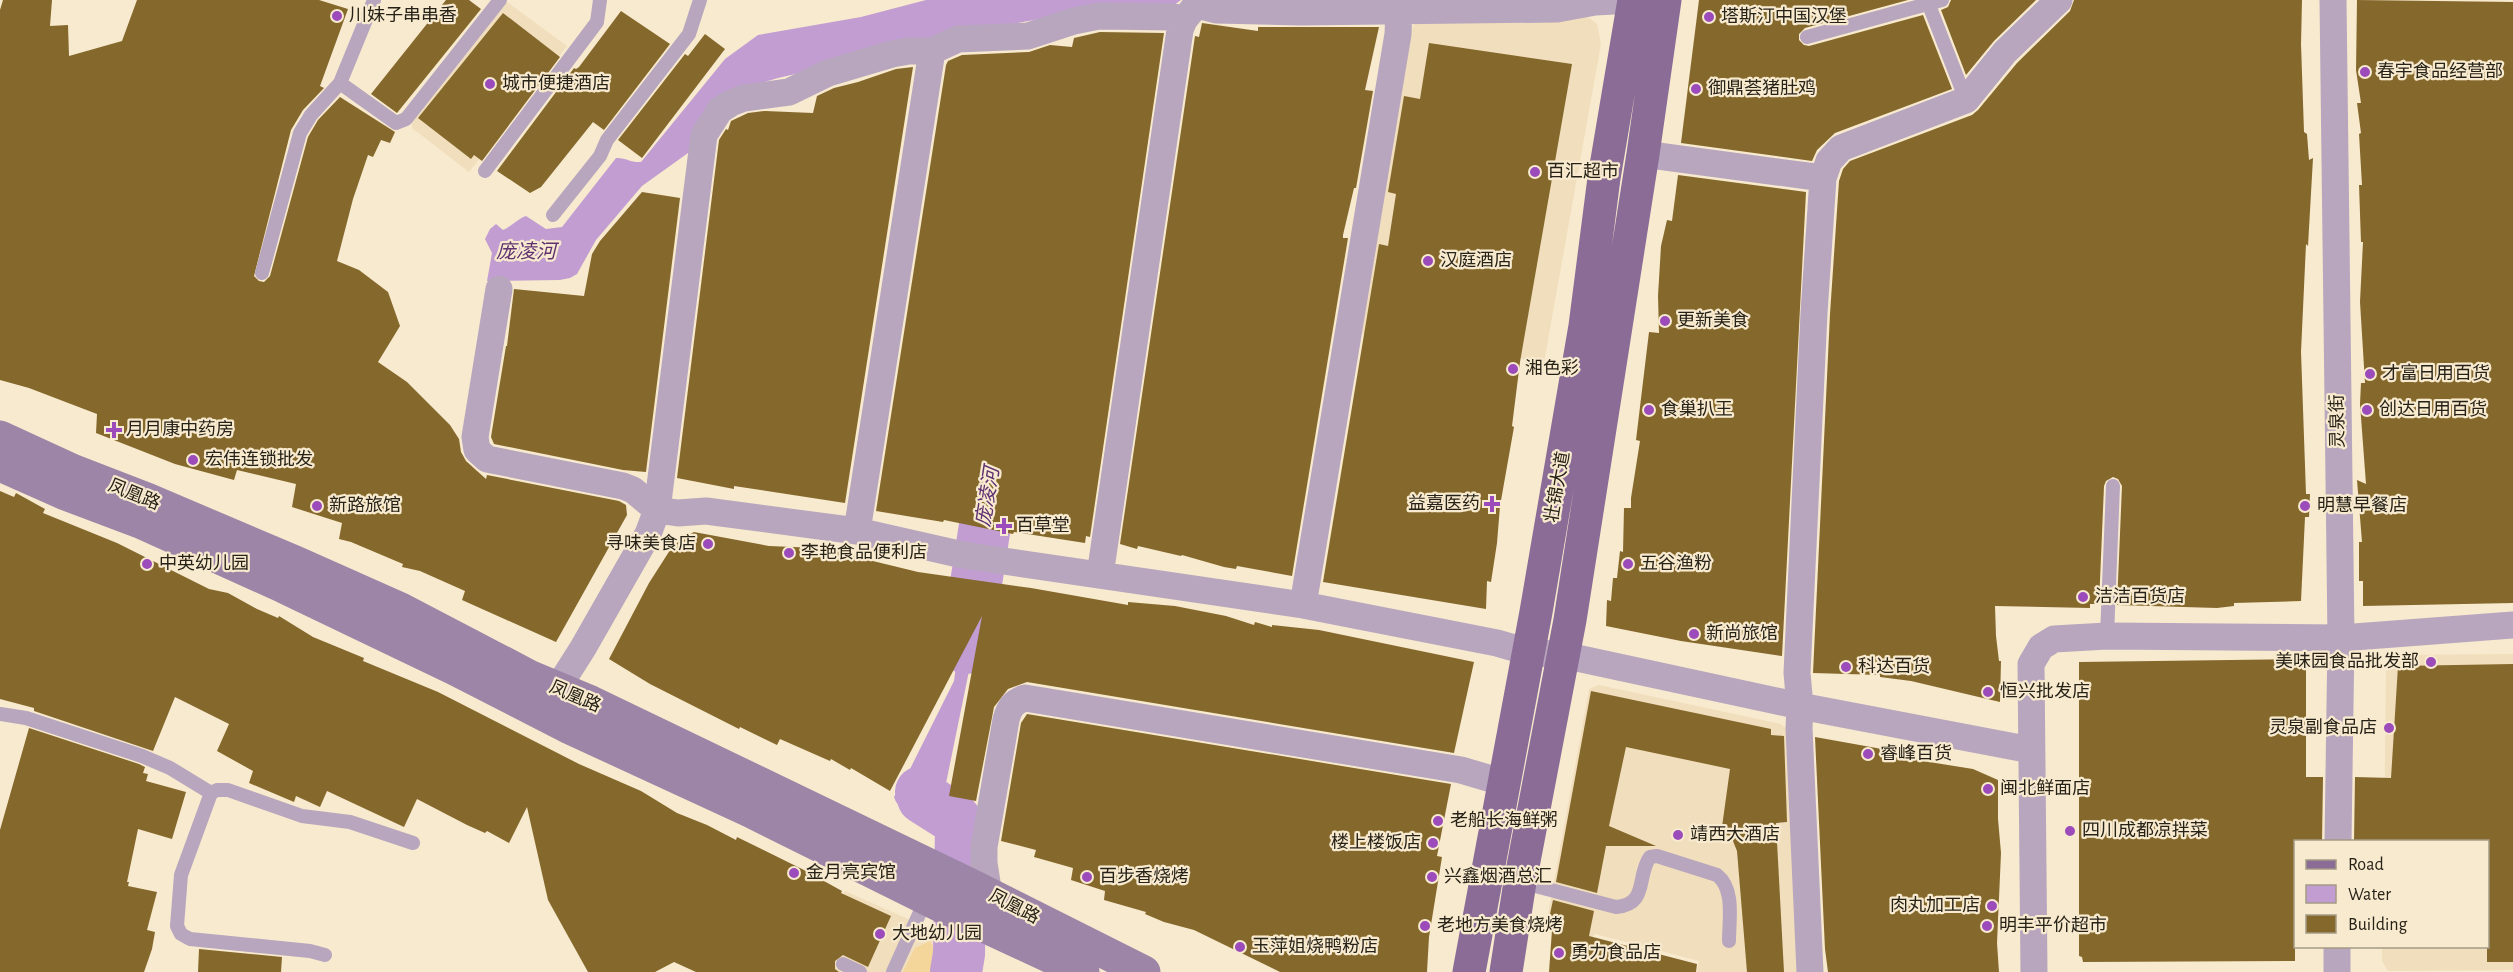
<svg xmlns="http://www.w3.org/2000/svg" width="2513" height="972" viewBox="0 0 2513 972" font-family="'Alegreya Sans','Noto Sans SC',sans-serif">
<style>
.built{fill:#f1debc}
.green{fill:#f4d59a}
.water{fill:#c29dd2}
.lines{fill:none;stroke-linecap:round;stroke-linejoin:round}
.river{stroke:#c29dd2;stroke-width:52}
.building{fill:#85682c}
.lane{stroke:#b7a6be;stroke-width:14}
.street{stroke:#b7a6be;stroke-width:27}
.secondary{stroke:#9d85a7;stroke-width:33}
.primary{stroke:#8a6c97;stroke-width:33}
.poi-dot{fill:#9c4bba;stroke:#f8eace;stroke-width:2}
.labels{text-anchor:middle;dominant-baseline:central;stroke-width:4.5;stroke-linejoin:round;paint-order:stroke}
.poi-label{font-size:18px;fill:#272218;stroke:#f8eace;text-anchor:start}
.street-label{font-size:18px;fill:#272218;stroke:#f8eace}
.water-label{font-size:20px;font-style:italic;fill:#5f3171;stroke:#f8eace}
</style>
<rect width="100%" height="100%" fill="#f8eace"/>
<!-- built -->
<path class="built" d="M507,2L567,46L469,172L412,128V122Z
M1583,13L1597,24L1601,44L1544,362L1361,334L1398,95L1412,28L1416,23Z
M2513,654V970L2388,971L2382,961V947L2488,946V842L2384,841L2386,671L2392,662L2402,655Z
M1599,685L1781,724L1787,729L1797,972H1697L1699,961L1595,934L1585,946L1545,931L1589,689Z
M845,891L935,931L947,965V972H805Z"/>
<!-- green -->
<path class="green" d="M930,941L940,960L939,972H903L915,948Z"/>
<!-- water -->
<path class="water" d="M926,0H1181L1174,5L1056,16L1012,24L778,78L737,90L688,153L642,186L596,240L577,274L570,278L560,280L487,281L492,253L485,239L490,229L496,224L503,230C512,226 519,218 526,216L546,229L562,227L616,158C625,157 631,163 641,162L725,59L758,35L861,17Z
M969,574L984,579L969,671L944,793L950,802L981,809L976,852L921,825L896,802L894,797L907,775L954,681Z"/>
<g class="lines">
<!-- river -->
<path class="river" d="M966,648L995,461
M921,792L923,798L953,817L961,827L959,954L956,972"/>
</g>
<!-- building -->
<path class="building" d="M3,0H52L50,26L68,25L69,56L122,41L137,0H319L348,9L320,86L324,88L303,110L291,130L254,276L259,281L264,282L270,276L308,137L318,120L340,97L395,132L390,143L381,140L373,157L368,155L353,199L337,261L359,270L388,292L400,326L378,362L407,382L450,425L459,439L461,452L466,461L486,479L487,475L619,501L626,505L627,515L556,642L462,600L465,591L420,571L402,567L403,564L351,542L339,539L342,523L292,507L296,484L237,470L234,480L175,464L96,433L97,414L29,388L0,380V10Z
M446,0H469L481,9L397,113L371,94Z
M1699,0H1908L1805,28L1799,34V40L1804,45L1809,46L1923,15L1952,89L1835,133L1817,150L1812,161L1681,143Z
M1951,0H2036L1994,41L1966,75L1941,10L1948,7Z
M2074,0H2302L2301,44L2304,132L2307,134L2309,160L2313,158L2308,246L2306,244L2301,352L2306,494H2310L2309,517H2305L2301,601L2234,603V606L2217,608L2117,605L2122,486L2118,479L2113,477L2106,481L2104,486L2099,604H2090V608L1995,606L1996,636L1999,661H2001L2000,702L1911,681L1880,677V675L1813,673L1830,314L1839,181L1843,169L1850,161L1972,115L1978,110L2017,63L2070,11Z
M2357,0L2513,2V603L2363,606V581H2359V542H2362L2357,480L2366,484L2360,404L2361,383H2365L2360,302L2363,242H2361L2359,185H2362L2359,134L2361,133L2357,103H2361L2356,70Z
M621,11L670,44L604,130L593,122L541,187L530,193L497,171L574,68L576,69L579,67Z
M503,13L560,57L482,161L474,155L471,159L418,118Z
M1202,23L1258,31V27H1379L1365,90L1373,91L1356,188H1354L1343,235V238H1348L1292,576L1237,566L1236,569L1224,567L1182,555L1181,556L1138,546L1137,549L1120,544L1195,36L1199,37Z
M1100,32L1164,33L1090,537L1086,536L1085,543L1014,532L1013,534L944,520L943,522L876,511L946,65L948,61L962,55L1029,52L1050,45L1072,47L1074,38Z
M705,34L725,49L642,158L618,140L685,54L688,56Z
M1429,43L1572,64L1520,362L1512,426L1514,427L1500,506L1497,543L1491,582L1487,581L1486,609L1323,582L1379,244L1388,246L1396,194L1388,192L1404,96L1420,99Z
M913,67L845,503L734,486V489L677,478L719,140L726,129L728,130L731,121L748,113L765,111L813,113L817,96L834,88L858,82L896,69Z
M1678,175L1806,192L1782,656L1681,641L1606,626L1607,600L1611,601L1613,578H1617L1620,551L1623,552L1624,508H1631V498L1640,441L1636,440L1649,332L1659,333L1658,296L1661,246L1667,220L1672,221Z
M642,192L680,198L646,472L623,470L494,444L491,437L506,346H507L514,289L584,296L592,254L600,241Z
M0,491L14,497L16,493L45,509L43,513L117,543L209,589L228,593L257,609L278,618L279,616L313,637L364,658L363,661L438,692L579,764L641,791L677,813L707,825L736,840L737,837L806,871L842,891L841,893L891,916L868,967L843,955L835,961V969L839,972H696L674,962L655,972H588L548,900L527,807L509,843L487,831L485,833L467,825L417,799L404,827L327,791L320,807L296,796L294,802L249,783L253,771L217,751L229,724L175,697L153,751L34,711V708L0,699Z
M694,532L769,546L841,549L840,553L918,572L1031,588L1128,605V602L1175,606L1226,616L1254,625L1255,622L1272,627V625L1319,630L1474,662L1454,753L1027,682L1008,689L994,707L976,801L949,796L982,616L890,791L851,768L850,770L831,759L830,761L780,739L777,745L740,727L739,729L650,684L609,659L649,583L672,547L683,538Z
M2306,659V777H2323L2322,842H2295V961L2083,962L2082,957L2079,956V662Z
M2513,664V962H2487V842H2354L2355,777L2391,778L2398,666Z
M1591,691L1771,729V735L1784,736L1787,822L1776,823L1784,972H1747L1737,851L1731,836L1721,834L1730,769L1626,747L1609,826L1656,846H1606L1597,893L1556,882Z
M1027,714L1451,784L1437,856L1442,857L1429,937L1427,972H1280L1194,930L1164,922L1145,914L1146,912L1104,900L1105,891L1071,880L1073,868L1034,857L1036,850L1001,841L1021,723Z
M29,728L139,764L145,767L143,773L148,774L146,781L186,792L172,839L138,829L127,882H129L128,886L157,892L147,930L155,932L152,949L144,972H0V830Z
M1815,737L1882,749L1923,761L1973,769L1998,780V819L2001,853L1997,943L1999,972H1828L1825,949Z
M1553,900L1594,911L1589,936L1697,964L1696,972H1549L1552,930L1547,928Z
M199,949L282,957L281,972H198Z"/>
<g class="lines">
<!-- lane -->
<path class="lane" d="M1929,5L1966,100
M1807,37L1942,0
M340,83L396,123L406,119L500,0
M485,171L597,22L600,0
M553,215L600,156L607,140L689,34L700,0
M262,273L300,133L311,115L340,83L374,0
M2107,636L2113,486
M0,714L26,718L142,756L170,768L211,793L217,790H228L302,816L350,822L413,843
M211,793L181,875L177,926L181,934L190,939L310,951L325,955
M1520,882L1616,907C1649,904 1636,876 1650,857L1657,856L1717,875C1735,889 1729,920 1729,941
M843,964L860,972
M893,972L926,899"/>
<!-- street -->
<path class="street" d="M2333,0L2341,638L2338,842
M1197,5L1216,10L1300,12L1557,9L1595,2L1634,0
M1643,154L1823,178
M499,289L475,437L477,450L487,459L623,486L633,490L657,510L678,513L706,511L857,531L963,555L1303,605L1497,643L1528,652L1563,655L1800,706L2031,750
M857,531L932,51
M1100,575L1180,30L1184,20L1200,0
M1303,605L1398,34L1399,10
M557,689L583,648L648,534L657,510L704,135L720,110L731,103L744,98L789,92L828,73L892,54L909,51H932L958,39L1028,36L1074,21L1099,16L1174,17L1184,20
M989,895L984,863V847L1006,720C1009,708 1013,702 1025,698L1461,770L1505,783
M1810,972L1799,728L1800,706L1797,673L1814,313L1823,178L1829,161L1841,148L1966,100L2005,52L2059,0
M2034,972L2031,664L2041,647L2054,639L2107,636L2341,638L2513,625
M2337,972V946"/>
<!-- secondary -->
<path class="secondary" d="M0,437L74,471L149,500L295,562L401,609L531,677L591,702L973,886L1144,972
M0,465L63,493L140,522L284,587L453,668L570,728L750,811L939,905L1083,972"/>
<!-- primary -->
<path class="primary" d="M1469,972L1536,612L1585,326L1604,178L1634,0
M1506,972L1520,882L1570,620L1643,154L1665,0"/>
</g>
<!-- markers -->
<g class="poi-dot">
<circle cx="337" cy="16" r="6"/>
<circle cx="1709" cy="17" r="6"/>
<circle cx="2365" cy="72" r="6"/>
<circle cx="490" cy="84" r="6"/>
<circle cx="1696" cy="89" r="6"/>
<circle cx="1535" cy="172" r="6"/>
<circle cx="1428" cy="261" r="6"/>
<circle cx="1665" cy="321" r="6"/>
<circle cx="1513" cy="369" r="6"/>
<circle cx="2370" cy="374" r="6"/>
<circle cx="1649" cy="410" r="6"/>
<circle cx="2367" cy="410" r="6"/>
<path d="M111 421h6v6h6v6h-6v6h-6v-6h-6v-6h6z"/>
<circle cx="193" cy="460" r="6"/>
<path d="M1489 495h6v6h6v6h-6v6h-6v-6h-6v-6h6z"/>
<circle cx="317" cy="506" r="6"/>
<circle cx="2305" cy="506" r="6"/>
<path d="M1001 517h6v6h6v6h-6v6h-6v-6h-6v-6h6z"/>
<circle cx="708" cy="544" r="6"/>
<circle cx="789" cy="553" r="6"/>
<circle cx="147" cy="564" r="6"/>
<circle cx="1628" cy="564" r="6"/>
<circle cx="2083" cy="597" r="6"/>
<circle cx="1694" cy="634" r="6"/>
<circle cx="2431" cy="662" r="6"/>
<circle cx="1846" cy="667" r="6"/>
<circle cx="1988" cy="692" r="6"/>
<circle cx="2389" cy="728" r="6"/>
<circle cx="1868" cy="754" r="6"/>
<circle cx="1988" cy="789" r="6"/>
<circle cx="1438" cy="821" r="6"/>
<circle cx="2070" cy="831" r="6"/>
<circle cx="1678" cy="835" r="6"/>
<circle cx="1433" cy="843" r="6"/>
<circle cx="794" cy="873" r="6"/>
<circle cx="1087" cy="877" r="6"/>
<circle cx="1432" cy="877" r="6"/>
<circle cx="1992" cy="906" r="6"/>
<circle cx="1425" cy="926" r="6"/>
<circle cx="1987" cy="926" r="6"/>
<circle cx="880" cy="934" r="6"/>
<circle cx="1240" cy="947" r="6"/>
<circle cx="1559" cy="953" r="6"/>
</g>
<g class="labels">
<!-- poi labels -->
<g class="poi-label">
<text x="349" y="16">川妹子串串香</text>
<text x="1721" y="17">塔斯汀中国汉堡</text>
<text x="2377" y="72">春宇食品经营部</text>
<text x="502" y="84">城市便捷酒店</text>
<text x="1708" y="89">御鼎荟猪肚鸡</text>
<text x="1547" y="172">百汇超市</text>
<text x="1440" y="261">汉庭酒店</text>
<text x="1677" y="321">更新美食</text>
<text x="1525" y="369">湘色彩</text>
<text x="2382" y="374">才富日用百货</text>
<text x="1661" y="410">食巢扒王</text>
<text x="2379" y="410">创达日用百货</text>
<text x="126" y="430">月月康中药房</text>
<text x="205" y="460">宏伟连锁批发</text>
<text x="1480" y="504" text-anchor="end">益嘉医药</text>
<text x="329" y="506">新路旅馆</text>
<text x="2317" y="506">明慧早餐店</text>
<text x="1016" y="526">百草堂</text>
<text x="696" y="544" text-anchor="end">寻味美食店</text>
<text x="801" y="553">李艳食品便利店</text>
<text x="159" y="564">中英幼儿园</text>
<text x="1640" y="564">五谷渔粉</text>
<text x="2095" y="597">洁洁百货店</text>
<text x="1706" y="634">新尚旅馆</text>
<text x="2419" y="662" text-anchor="end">美味园食品批发部</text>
<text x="1858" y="667">科达百货</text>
<text x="2000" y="692">恒兴批发店</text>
<text x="2377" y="728" text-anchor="end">灵泉副食品店</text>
<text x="1880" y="754">睿峰百货</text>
<text x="2000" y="789">闽北鲜面店</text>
<text x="1450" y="821">老船长海鲜粥</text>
<text x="2082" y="831">四川成都凉拌菜</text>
<text x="1690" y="835">靖西大酒店</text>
<text x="1421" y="843" text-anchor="end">楼上楼饭店</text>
<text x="806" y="873">金月亮宾馆</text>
<text x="1099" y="877">百步香烧烤</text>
<text x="1444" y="877">兴鑫烟酒总汇</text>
<text x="1980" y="906" text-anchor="end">肉丸加工店</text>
<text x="1437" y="926">老地方美食烧烤</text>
<text x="1999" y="926">明丰平价超市</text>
<text x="892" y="934">大地幼儿园</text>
<text x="1252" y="947">玉萍姐烧鸭粉店</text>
<text x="1571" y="953">勇力食品店</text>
</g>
<!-- street labels -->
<g class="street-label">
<text transform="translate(2338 421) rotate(-91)">灵泉街</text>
<text transform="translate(1558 487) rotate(-80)">壮锦大道</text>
<text transform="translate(134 495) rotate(22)">凤凰路</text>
<text transform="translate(575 697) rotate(23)">凤凰路</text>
<text transform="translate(1014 907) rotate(27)">凤凰路</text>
</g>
<!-- water labels -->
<g class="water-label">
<text x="526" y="252">庞凌河</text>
<text transform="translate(988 497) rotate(-81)">庞凌河</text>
</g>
</g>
<!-- legend -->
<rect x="2294" y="840" width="195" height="108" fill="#f8eace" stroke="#a49a85" stroke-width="1.5"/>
<rect x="2306" y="860" width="30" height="9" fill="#8a6c97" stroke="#a49a85" stroke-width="1.5"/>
<text x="2348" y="870" font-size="18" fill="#272218">Road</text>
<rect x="2306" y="885" width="30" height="18" fill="#c29dd2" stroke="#a49a85" stroke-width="1.5"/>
<text x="2348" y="900" font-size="18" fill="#272218">Water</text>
<rect x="2306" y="915" width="30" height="18" fill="#85682c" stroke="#a49a85" stroke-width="1.5"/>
<text x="2348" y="930" font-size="18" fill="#272218">Building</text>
</svg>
